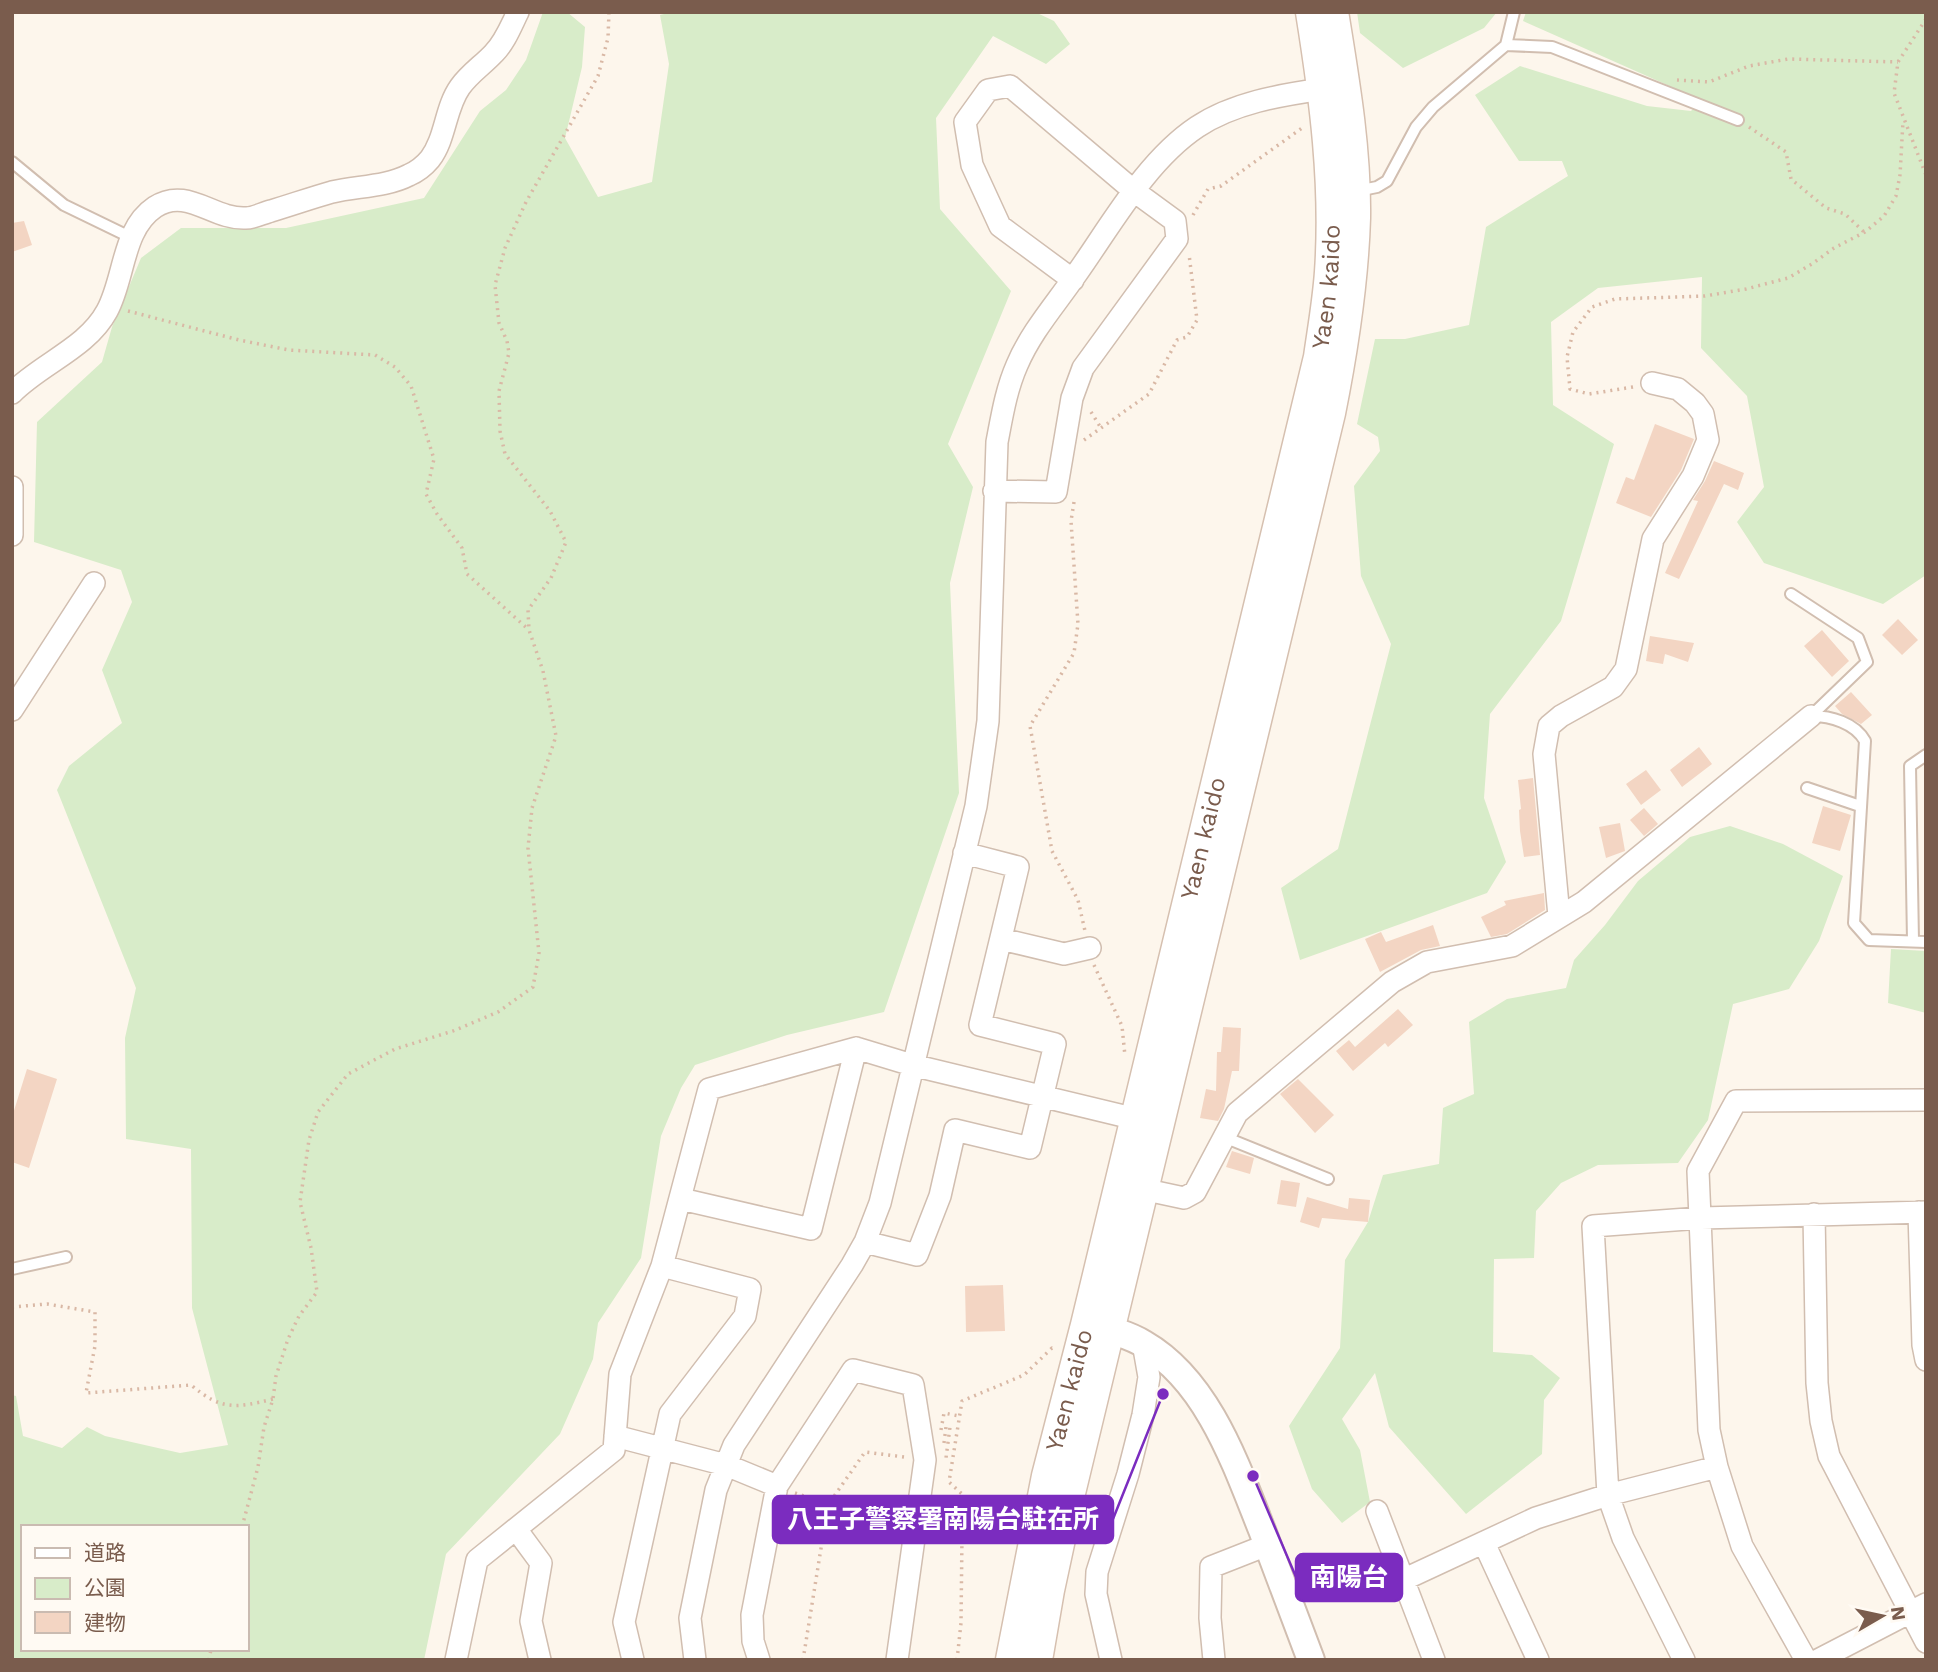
<svg xmlns="http://www.w3.org/2000/svg" width="1938" height="1672" viewBox="0 0 1938 1672" font-family="'Work Sans','Noto Sans JP',sans-serif">
<style>
.green{fill:#d8ecc9;fill-rule:evenodd}
.building{fill:#f3d5c3}
.lines{fill:none;stroke-linecap:round;stroke-linejoin:round}
.service-casing{stroke:#d1beb0;stroke-width:14}
.minor-casing{stroke:#d1beb0;stroke-width:24}
.tertiary-casing{stroke:#d1beb0;stroke-width:30}
.secondary-casing{stroke:#d6c0b0;stroke-width:33}
.path{stroke:#d9b8a5;stroke-width:3.5;stroke-dasharray:2 5;stroke-linecap:butt}
.service{stroke:#fff;stroke-width:10}
.minor{stroke:#fff;stroke-width:21}
.tertiary{stroke:#fff;stroke-width:26}
.secondary{stroke:#fff;stroke-width:30}
.labels{text-anchor:middle;dominant-baseline:central;stroke-width:7;stroke-linejoin:round;paint-order:stroke}
.street-label{font-size:24px;fill:#7a5c4d;stroke:#fffaf3}
.leader{fill:none;stroke:#7b2cbf;stroke-width:2.5}
.callout-dot{fill:#7b2cbf;stroke:#fffaf3;stroke-width:2.5}
.callout{fill:#7b2cbf;stroke:#7b2cbf;stroke-width:2.5}
.callout-label{font-size:26px;text-anchor:middle;font-weight:bold;fill:#fff}
</style>
<rect width="100%" height="100%" fill="#fdf6ec"/>
<!-- green -->
<path class="green" d="M543,12H567L585,27L582,67L565,138L598,197L652,182L669,64L660,15L672,12H1035L1054,21L1070,44L1046,64L993,36L936,118L940,209L1011,291L948,444L973,487L950,583L959,793L884,1012L787,1035L695,1065L681,1088L661,1136L641,1258L598,1323L593,1359L560,1434L446,1554L424,1660H12V1395L16,1396L23,1436L62,1448L87,1427L105,1436L180,1453L228,1445L192,1308L191,1149L126,1139L125,1038L136,988L57,790L69,766L122,723L102,670L132,602L121,570L34,542L37,422L102,362L112,327L141,258L181,228H286L424,198L480,111L506,90L526,60ZM23,1527H247V1649H23Z
M1357,12H1497L1484,28L1403,68L1360,33Z
M1526,12H1926V575L1883,604L1764,563L1737,522L1764,487L1747,396L1701,348L1702,277L1598,288L1551,322L1553,405L1614,444L1561,621L1490,714L1484,798L1506,862L1487,893L1300,960L1281,888L1338,849L1391,644L1361,576L1354,486L1380,451L1378,437L1357,424L1375,339H1405L1469,325L1486,227L1568,176L1562,161H1519L1475,95L1520,66L1647,106L1691,111L1701,100L1523,21Z
M1730,826L1783,844L1843,876L1819,941L1789,989L1733,1004L1708,1120L1678,1163L1598,1165L1561,1183L1536,1211L1534,1258L1494,1259L1493,1352L1532,1355L1560,1378L1544,1400L1542,1454L1466,1514L1389,1427L1375,1373L1342,1419L1360,1450L1370,1502L1342,1523L1312,1489L1289,1426L1340,1348L1345,1260L1368,1222L1383,1175L1439,1164L1443,1108L1474,1094L1469,1022L1507,999L1566,988L1574,960L1605,925L1638,881L1690,837Z
M1891,949L1926,951V1013L1888,1003Z"/>
<!-- building -->
<path class="building" d="M24,221L32,245L12,252V223Z
M1655,424L1694,439L1681,470L1651,517L1616,503L1626,477L1634,480Z
M1714,461L1744,473L1738,490L1724,484L1679,579L1665,573L1698,501L1693,500L1705,481Z
M1898,619L1918,640L1902,655L1882,635Z
M1822,630L1849,661L1832,677L1804,646Z
M1650,636L1694,643L1688,662L1665,654L1663,664L1646,661Z
M1851,692L1872,715L1861,724L1842,714L1835,706Z
M1699,747L1712,764L1682,787L1670,770Z
M1646,770L1661,790L1641,805L1626,784Z
M1533,778L1540,855L1524,857L1520,831L1519,810L1521,809L1518,780Z
M1823,806L1851,815L1840,851L1812,843Z
M1644,808L1658,824L1644,836L1630,820Z
M1620,823L1625,851L1606,858L1599,827Z
M1544,893L1545,910L1507,934L1491,937L1481,917L1506,905L1504,901Z
M1433,925L1440,946L1421,950L1380,972L1365,939L1381,932L1386,942Z
M1398,1009L1413,1025L1388,1047L1385,1043L1353,1071L1336,1051L1349,1040L1355,1047Z
M1223,1027L1241,1028L1239,1071H1232L1224,1109L1218,1121L1200,1118L1206,1089L1216,1091L1217,1052H1221Z
M27,1069L57,1079L29,1168L12,1162V1117Z
M1298,1079L1334,1115L1315,1133L1280,1094Z
M1232,1151L1254,1158L1250,1174L1226,1167Z
M1281,1180L1300,1183L1296,1207L1277,1204Z
M1307,1197L1348,1209L1349,1198L1370,1200L1368,1222L1322,1218L1319,1228L1300,1222Z
M1003,1285L1005,1331L966,1332L965,1286Z"/>
<g class="lines">
<defs>
<path id="service" d="M1506,45L1552,47L1738,120
M12,162L64,205L130,237
M1357,191L1377,187L1387,181L1416,127L1433,107L1506,45L1514,12
M1791,594L1858,638L1867,662L1811,716
M1811,716C1831,716 1855,723 1865,741L1854,923L1869,940L1926,942
M1807,788L1860,806
M1913,941L1910,766L1926,755
M1224,1137L1328,1179
M12,1269L66,1257"/>
<path id="minor" d="M12,393C42,363 87,348 107,311C125,278 122,229 155,207C187,186 213,220 246,218C254,218 263,213 271,211C291,205 311,198 332,192C357,186 386,187 409,175C416,172 425,165 430,159C446,138 445,108 460,87C470,73 483,65 494,53C505,42 511,26 518,12
M12,487V535
M994,491L1056,492L1072,398L1083,368L1177,239L1175,221L1134,191L1010,86L988,90L965,122L972,165L1000,226L1073,280
M12,710L94,583
M1559,916L1544,754L1549,726L1561,716L1613,687L1626,669L1653,539L1693,476L1708,440L1703,414L1695,403L1678,389L1652,383
M1001,939L1064,954L1090,948
M1142,1189L1184,1198L1195,1192L1237,1113L1392,982L1427,962L1512,946L1584,902L1811,716
M681,1199L811,1229L856,1048
M1919,1212L1923,1345L1926,1360
M1814,1214L1817,1383L1821,1421L1829,1456L1926,1642
M865,1242L917,1255L940,1196L955,1130L1030,1148L1055,1044L980,1025L1018,867L964,853
M615,1436L726,1465L777,1486
M1377,1511L1434,1660
M516,1529L541,1563L531,1621L540,1660
M1484,1543L1538,1660
M1405,1579L1536,1518L1608,1495L1717,1467
M456,1660L477,1560L614,1450L620,1374L662,1266L709,1089L856,1048L912,1065L1136,1119
M633,1660L624,1622L670,1414L745,1316L750,1289L662,1266
M695,1660L690,1618L716,1490L734,1445L852,1265L865,1242L880,1203L976,806L988,721L997,442C1002,416 1006,390 1017,365C1031,332 1055,305 1075,276C1110,227 1146,161 1197,127C1233,103 1280,95 1323,89
M759,1660L753,1641L752,1615L777,1486L853,1370L913,1385L925,1460L897,1660
M1111,1660L1096,1594L1097,1572L1128,1474L1143,1415L1149,1377L1143,1343
M1214,1660L1210,1618L1211,1567L1267,1545
M1684,1660L1623,1538L1608,1495L1593,1226L1701,1218L1926,1212
M1806,1660L1742,1546L1717,1467L1709,1430L1698,1171L1736,1101L1926,1100
M1818,1660L1926,1604"/>
<path id="tertiary" d="M1089,1325C1107,1329 1128,1334 1144,1344C1208,1381 1236,1465 1262,1530C1278,1573 1295,1617 1311,1660"/>
<g id="secondary">
<path id="s1" d="M1011,1660L1047,1476L1086,1325L1319,357C1323,329 1328,301 1330,272C1336,185 1325,99 1311,12"/>
<path d="M1037,1660L1049,1590L1069,1497L1330,413C1343,348 1353,285 1355,218C1356,149 1344,80 1333,12"/>
</g>
</defs>
<!-- service casing -->
<use href="#service" class="service-casing"/>
<!-- minor casing -->
<use href="#minor" class="minor-casing"/>
<!-- tertiary casing -->
<use href="#tertiary" class="tertiary-casing"/>
<!-- secondary casing -->
<use href="#secondary" class="secondary-casing"/>
<!-- path -->
<path class="path" d="M1926,19L1898,62L1894,93L1926,175
M1677,80L1709,82L1749,66L1788,59L1898,62
M1749,127L1786,152L1791,179L1826,208L1845,214L1864,232
M1193,215L1208,189L1221,186L1302,128
M128,311L239,340L289,350L375,355L395,367L411,386L434,459L426,494L437,514L462,548L467,574L529,630
M1633,387L1589,394L1570,389L1567,357L1573,332L1592,307L1615,299L1705,296L1746,289L1788,278L1812,264L1834,248L1865,232L1884,216L1896,196L1900,175L1903,121
M1091,412L1101,428
M1084,440L1149,394L1177,340L1187,337L1197,320L1189,254
M1074,502L1071,521L1078,624L1074,653L1030,726L1052,851L1078,900L1085,931
M1094,965L1122,1026L1125,1056
M12,1307L47,1304L95,1312V1346L86,1393L191,1385C222,1411 236,1408 273,1399
M941,1430L944,1413L959,1416
M944,1443L946,1427H950L946,1458
M795,1493L828,1504
M242,1527L258,1467L264,1427L273,1399L276,1376L288,1339L299,1316L317,1292L311,1248L300,1202L309,1140L318,1112L348,1074L395,1049L453,1031L498,1012L533,987L539,953L528,848L532,808L556,736L543,671L529,630L528,610L551,578L566,542L550,511L505,454L500,431L499,391L509,353L507,341L499,323L495,285L505,248L526,202L598,76L608,38L609,12
M209,1660L211,1649
M803,1660L828,1505L865,1452L904,1457
M957,1660L961,1623L962,1535L966,1508L962,1494L949,1482L962,1401L1024,1375L1052,1348L1055,1349"/>
<!-- service -->
<use href="#service" class="service"/>
<!-- minor -->
<use href="#minor" class="minor"/>
<!-- tertiary -->
<use href="#tertiary" class="tertiary"/>
<!-- secondary -->
<use href="#secondary" class="secondary"/>
</g>
<g class="labels">
<!-- street labels -->
<g class="street-label">
<text stroke="none"><textPath href="#s1" startOffset="1410">Yaen kaido</textPath></text>
<text stroke="none"><textPath href="#s1" startOffset="844">Yaen kaido</textPath></text>
<text stroke="none"><textPath href="#s1" startOffset="276">Yaen kaido</textPath></text>
</g>
</g>
<!-- callouts -->
<path class="leader" d="M1163 1394L1113 1519M1253 1476L1296 1577"/>
<g class="callout-dot">
<circle cx="1163" cy="1394" r="7"/>
<circle cx="1253" cy="1476" r="7"/>
</g>
<g class="callout">
<rect x="773" y="1496" width="340" height="47" rx="7"/>
<rect x="1296" y="1554" width="106" height="47" rx="7"/>
</g>
<g class="callout-label">
<text x="943" y="1528">八王子警察署南陽台駐在所</text>
<text x="1349" y="1586">南陽台</text>
</g>
<!-- border -->
<rect width="1938" height="1672" fill="none" stroke="#7a5c4d" stroke-width="28"/>
<!-- legend -->
<rect x="21" y="1525" width="228" height="126" fill="#fffaf3" stroke="#cabbb1" stroke-width="2"/>
<rect x="35" y="1548" width="35" height="10" fill="#ffffff" stroke="#cabbb1" stroke-width="2"/>
<text x="84" y="1560" font-size="21" fill="#7a5c4d">道路</text>
<rect x="35" y="1578" width="35" height="21" fill="#d8ecc9" stroke="#cabbb1" stroke-width="2"/>
<text x="84" y="1595" font-size="21" fill="#7a5c4d">公園</text>
<rect x="35" y="1612" width="35" height="21" fill="#f3d5c3" stroke="#cabbb1" stroke-width="2"/>
<text x="84" y="1630" font-size="21" fill="#7a5c4d">建物</text>
<!-- north arrow -->
<g transform="translate(1882 1616) rotate(81)" stroke="#fffaf3" stroke-width="5" paint-order="stroke">
<path d="M0-5L12 26L0 18L-12 26Z" fill="#7a5c4d"/>
<text y="-10" font-size="19" font-weight="bold" text-anchor="middle" fill="#7a5c4d">N</text>
</g>
</svg>
